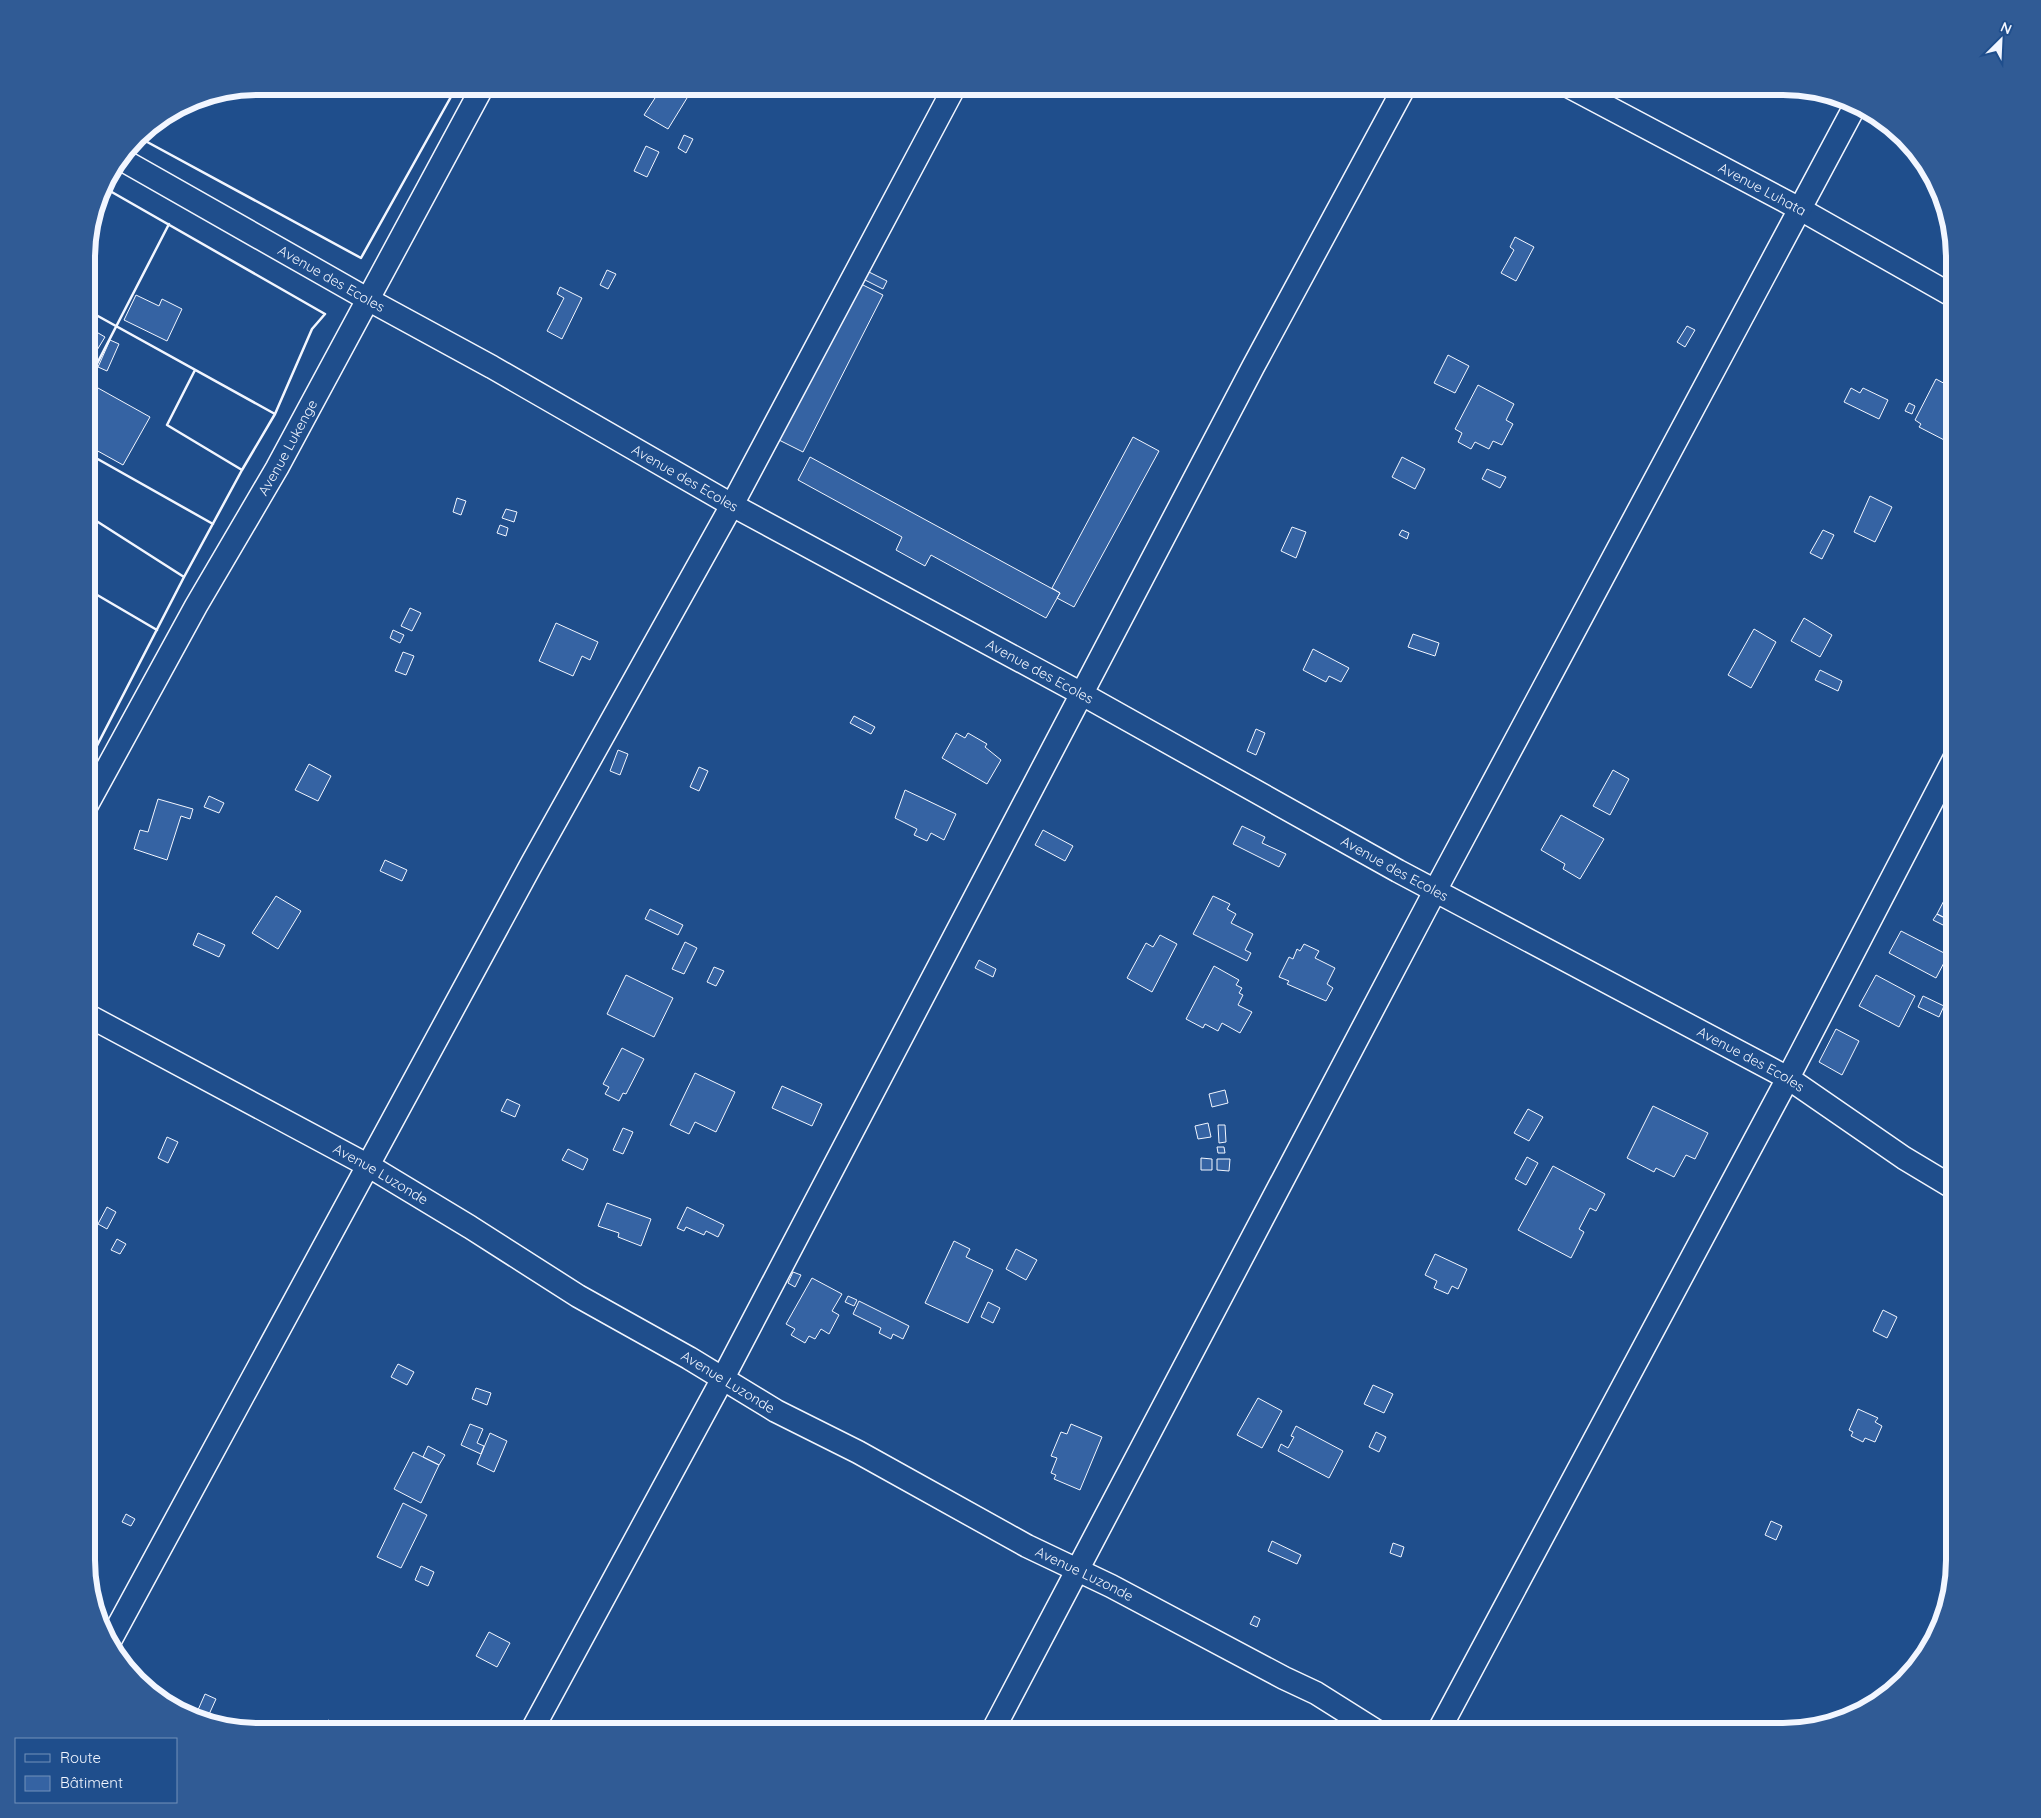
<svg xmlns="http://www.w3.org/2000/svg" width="2041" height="1818" viewBox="0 0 2041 1818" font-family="Quicksand,sans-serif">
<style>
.building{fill:#3563a3;stroke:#f2f6ff}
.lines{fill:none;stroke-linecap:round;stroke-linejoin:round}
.minor-casing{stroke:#f2f6ff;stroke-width:25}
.minor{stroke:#1f4e8c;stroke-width:22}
.wall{stroke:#f2f6ff;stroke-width:2.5}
.labels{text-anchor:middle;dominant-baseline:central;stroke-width:4;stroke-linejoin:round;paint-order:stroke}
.street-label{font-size:14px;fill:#f2f6ff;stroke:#1f4e8c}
.rim{fill:none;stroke:#f2f6ff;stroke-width:6}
</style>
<rect width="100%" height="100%" fill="#1f4e8c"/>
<!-- building -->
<path class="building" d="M654,86H667L687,98L668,129L644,115L655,98L649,95Z
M684,135L693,139L686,153L678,148Z
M646,146L659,152L647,177L634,171Z
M1515,237L1534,247L1516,281L1501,273L1514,250L1510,247Z
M607,270L616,274L608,289L600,285Z
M867,271L887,281L883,289L863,279Z
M859,283L883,295L803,452L779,440Z
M560,287L582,298L562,339L547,331L564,298L557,294Z
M136,295L159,306L162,299L182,309L167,341L124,320Z
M1687,326L1695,330L1685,347L1677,342Z
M93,330L105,337L91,360L87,357V342Z
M110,340L119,344L107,371L98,367Z
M1448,355L1469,366L1455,393L1434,383Z
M1955,375V434L1950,443L1919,427L1921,424L1915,420L1936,379L1949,386Z
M1478,385L1514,404L1506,420L1513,424L1502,445L1493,441L1489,449L1475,442L1471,449L1458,442L1462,433L1455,429Z
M98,388L150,417L123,465L87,445V409Z
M1851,388L1860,393L1863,388L1888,400L1879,419L1844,402Z
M1909,403L1915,406L1912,414L1905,411Z
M1133,437L1159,451L1074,607L1057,598L1060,593L1052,588Z
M810,457L1060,593L1046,618L931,555L925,566L896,550L902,537L798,480Z
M1402,457L1425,469L1415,489L1392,477Z
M1487,469L1506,477L1500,488L1482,479Z
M1870,496L1892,507L1875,542L1854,532Z
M457,498L466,501L461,515L453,512Z
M506,509L517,512L514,522L502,518Z
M500,525L508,528L506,536L497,533Z
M1292,527L1306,532L1296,558L1281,551Z
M1402,530L1409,533L1407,539L1399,535Z
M1823,530L1834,535L1822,559L1810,553Z
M410,608L421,613L412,631L401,626Z
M1804,618L1832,635L1820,657L1791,641Z
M556,623L598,642L590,660L582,656L573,676L539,661Z
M1754,629L1776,642L1751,688L1728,675Z
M393,630L404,635L400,643L390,638Z
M1413,634L1439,643L1435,656L1408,647Z
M1313,649L1349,668L1341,682L1329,676L1326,682L1303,670Z
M403,652L414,656L406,675L395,671Z
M1820,670L1842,681L1838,691L1815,680Z
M854,716L875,727L871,734L850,723Z
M1256,729L1265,733L1256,755L1247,751Z
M956,733L965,738L968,733L987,744L985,747L1001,760L987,784L942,758Z
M618,750L628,754L620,775L610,771Z
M309,764L331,776L318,801L295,790Z
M699,767L708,771L699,791L690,787Z
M1613,770L1629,779L1610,815L1593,806Z
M905,790L956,814L944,840L931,833L927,841L914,835L917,829L895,818Z
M209,796L224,803L219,813L204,807Z
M158,799L193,809L190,819L181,816L167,860L134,849L140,830L148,832Z
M1561,815L1604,839L1580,879L1563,869L1565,864L1541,850Z
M1242,826L1265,837L1262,843L1286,854L1279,867L1233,844Z
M1043,830L1073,846L1065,861L1035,845Z
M385,860L407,870L402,881L380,871Z
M1952,885L1955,886V923L1937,914Z
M276,896L301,911L278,949L252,933Z
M1213,896L1230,904L1227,909L1236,914L1231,923L1253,934L1245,950L1251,953L1247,961L1193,934Z
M650,909L683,925L678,935L645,919Z
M1937,914L1955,923L1953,930L1933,920Z
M1901,931L1948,955L1936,978L1889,953Z
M198,933L225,945L219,957L193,945Z
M1160,935L1177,944L1152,992L1127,978L1146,943L1153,947Z
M685,942L697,948L684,974L672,969Z
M1304,944L1319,951L1315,958L1335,968L1327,984L1333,988L1326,1001L1287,984L1289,981L1279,977L1289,957L1293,959L1297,949L1300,951Z
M979,960L996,969L993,977L975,968Z
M1214,966L1239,980L1236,985L1242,988L1239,993L1243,995L1238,1005L1252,1012L1240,1033L1222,1023L1218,1031L1205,1024L1203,1028L1186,1019Z
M714,967L724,971L716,986L707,982Z
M626,975L673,998L654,1037L607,1014Z
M1876,975L1915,996L1899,1027L1859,1006Z
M1923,996L1944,1006L1939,1017L1918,1007Z
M1836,1029L1859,1041L1842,1075L1819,1062Z
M622,1048L644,1059L626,1094L623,1093L619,1101L605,1094L609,1087L603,1084Z
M695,1073L735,1092L716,1132L695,1122L689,1134L670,1125Z
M782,1086L822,1104L812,1126L772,1108Z
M1225,1090L1228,1103L1212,1107L1209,1094Z
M507,1099L520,1105L515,1117L501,1111Z
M1653,1106L1708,1133L1695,1159L1686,1155L1674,1177L1656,1168L1654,1172L1627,1158Z
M1528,1109L1543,1117L1529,1141L1514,1133Z
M1208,1123L1211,1137L1198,1139L1195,1126Z
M1218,1125H1225L1226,1142L1219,1143Z
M623,1128L633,1132L623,1154L613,1150Z
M167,1137L178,1142L168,1163L158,1158Z
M1217,1147H1224L1225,1153H1218Z
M568,1149L588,1159L583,1170L562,1160Z
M1527,1157L1538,1163L1526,1185L1515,1179Z
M1201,1158L1212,1159V1170H1201Z
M1217,1159H1230L1229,1171L1217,1170Z
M1553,1166L1605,1194L1596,1211L1590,1208L1579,1229L1584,1232L1571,1258L1518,1230Z
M607,1203L651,1219L641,1246L618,1237L619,1233L598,1226Z
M107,1207L116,1212L107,1229L98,1224Z
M687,1207L724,1225L718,1237L706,1231L704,1235L686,1227L684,1231L677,1228Z
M117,1239L126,1244L120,1254L111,1250Z
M954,1241L970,1249L966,1257L993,1270L968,1323L925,1303Z
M1016,1249L1037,1260L1026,1280L1006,1269Z
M1435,1254L1467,1269L1458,1289L1452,1286L1448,1294L1434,1288L1437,1281L1425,1275Z
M793,1272L801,1275L795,1287L788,1283Z
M812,1278L842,1294L832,1311L839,1315L829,1334L821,1329L815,1339L809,1336L805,1343L791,1335L795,1329L786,1324Z
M848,1296L857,1300L854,1306L845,1302Z
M859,1301L909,1326L903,1339L893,1334L891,1339L879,1333L881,1328L853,1314Z
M988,1302L1000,1308L993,1323L981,1317Z
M1883,1310L1897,1317L1887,1338L1873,1331Z
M398,1364L414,1372L407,1385L391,1377Z
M1373,1385L1393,1394L1384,1413L1364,1404Z
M476,1388L491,1393L487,1405L472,1399Z
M1258,1398L1282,1411L1262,1448L1237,1435Z
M1858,1409L1878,1418L1875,1422L1882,1426L1875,1442L1865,1438L1863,1442L1851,1436L1853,1432L1849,1430Z
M470,1424L483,1429L477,1443L484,1446L481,1454L461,1445Z
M1071,1424L1102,1437L1080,1490L1054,1479L1056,1475L1051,1473L1057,1458L1051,1456L1061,1432L1067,1434Z
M1296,1426L1343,1451L1329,1478L1278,1451L1281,1444L1288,1448L1294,1437L1291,1436Z
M1376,1432L1386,1437L1379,1452L1369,1447Z
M490,1433L507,1441L494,1472L477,1464Z
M428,1446L445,1455L439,1465L423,1457Z
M413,1452L439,1465L421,1503L394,1489Z
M403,1503L427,1515L401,1568L377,1557Z
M126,1514L135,1519L131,1526L122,1522Z
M1771,1521L1782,1526L1776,1540L1765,1535Z
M1272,1541L1301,1555L1297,1564L1268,1551Z
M1393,1543L1404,1547L1401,1557L1390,1553Z
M421,1566L434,1572L428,1586L415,1580Z
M1254,1616L1260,1619L1257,1627L1250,1624Z
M489,1632L510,1643L497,1667L476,1656Z
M205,1694L216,1699L206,1721L194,1719Z
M328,1720L335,1723L331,1732L324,1729Z
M279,1724L304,1732H277Z"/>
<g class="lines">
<defs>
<g id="minor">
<path id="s1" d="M1568,86L1800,209L1955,297"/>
<path id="s2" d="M121,159L369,300L492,367L732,505L1082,694L1398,871L1788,1078L1904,1158L1954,1188"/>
<path id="s3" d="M87,805L196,606L277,468L483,86"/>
<path id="s4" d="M87,1015L369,1166L470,1227L578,1296L689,1358L776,1411L858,1452L1027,1546L1111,1586L1284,1678L1316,1693L1378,1732"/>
<path d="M110,1641L531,865L732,505L955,86"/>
<path d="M531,1732L723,1378L1253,367L1405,86"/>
<path d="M992,1732L1435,891L1856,104"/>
<path d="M1438,1732L1788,1078L1955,757"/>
</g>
</defs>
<!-- minor casing -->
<use href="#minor" class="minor-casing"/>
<!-- minor -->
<use href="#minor" class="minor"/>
<!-- wall -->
<path class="wall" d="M138,137L361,258L457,86
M87,310L275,414
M195,370L167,425L242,470
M87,383L169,224
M87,453L213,524
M87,515L184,577
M87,589L157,630
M87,724L96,729
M87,765L184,577L242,470L275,414L312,329L325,314L103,187"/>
</g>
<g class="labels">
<!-- street labels -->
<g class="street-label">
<text stroke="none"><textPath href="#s1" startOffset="220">Avenue Luhata</textPath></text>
<text stroke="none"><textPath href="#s2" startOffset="242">Avenue des Ecoles</textPath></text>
<text stroke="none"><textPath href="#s3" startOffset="410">Avenue Lukenge</textPath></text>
<text stroke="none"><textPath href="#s2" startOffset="648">Avenue des Ecoles</textPath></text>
<text stroke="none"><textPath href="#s2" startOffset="1052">Avenue des Ecoles</textPath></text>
<text stroke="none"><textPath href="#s2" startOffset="1458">Avenue des Ecoles</textPath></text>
<text stroke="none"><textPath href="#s2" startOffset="1862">Avenue des Ecoles</textPath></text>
<text stroke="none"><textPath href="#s4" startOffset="334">Avenue Luzonde</textPath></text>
<text stroke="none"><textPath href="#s4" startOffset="739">Avenue Luzonde</textPath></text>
<text stroke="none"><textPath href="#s4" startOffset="1144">Avenue Luzonde</textPath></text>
</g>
</g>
<!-- crop -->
<path d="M0 0H2041V1818H0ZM258 95H1783A163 163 0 0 1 1946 258V1560A163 163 0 0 1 1783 1723H258A163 163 0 0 1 95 1560V258A163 163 0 0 1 258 95Z" fill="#305b95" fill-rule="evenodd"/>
<path class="rim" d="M258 95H1783A163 163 0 0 1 1946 258V1560A163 163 0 0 1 1783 1723H258A163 163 0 0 1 95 1560V258A163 163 0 0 1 258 95Z"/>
<!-- legend -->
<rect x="15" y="1738" width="162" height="65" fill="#1f4e8c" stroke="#7391ba"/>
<rect x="25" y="1754" width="25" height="8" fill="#1f4e8c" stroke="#7391ba"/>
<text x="60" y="1763" font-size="15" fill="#f2f6ff">Route</text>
<rect x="25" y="1776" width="25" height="15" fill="#3563a3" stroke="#7391ba"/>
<text x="60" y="1788" font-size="15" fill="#f2f6ff">Bâtiment</text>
<!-- north arrow -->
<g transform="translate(2001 40) rotate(24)" stroke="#1f4e8c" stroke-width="4" paint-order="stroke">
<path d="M0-4L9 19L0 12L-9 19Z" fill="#f2f6ff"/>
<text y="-8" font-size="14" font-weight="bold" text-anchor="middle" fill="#f2f6ff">N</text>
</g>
</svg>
